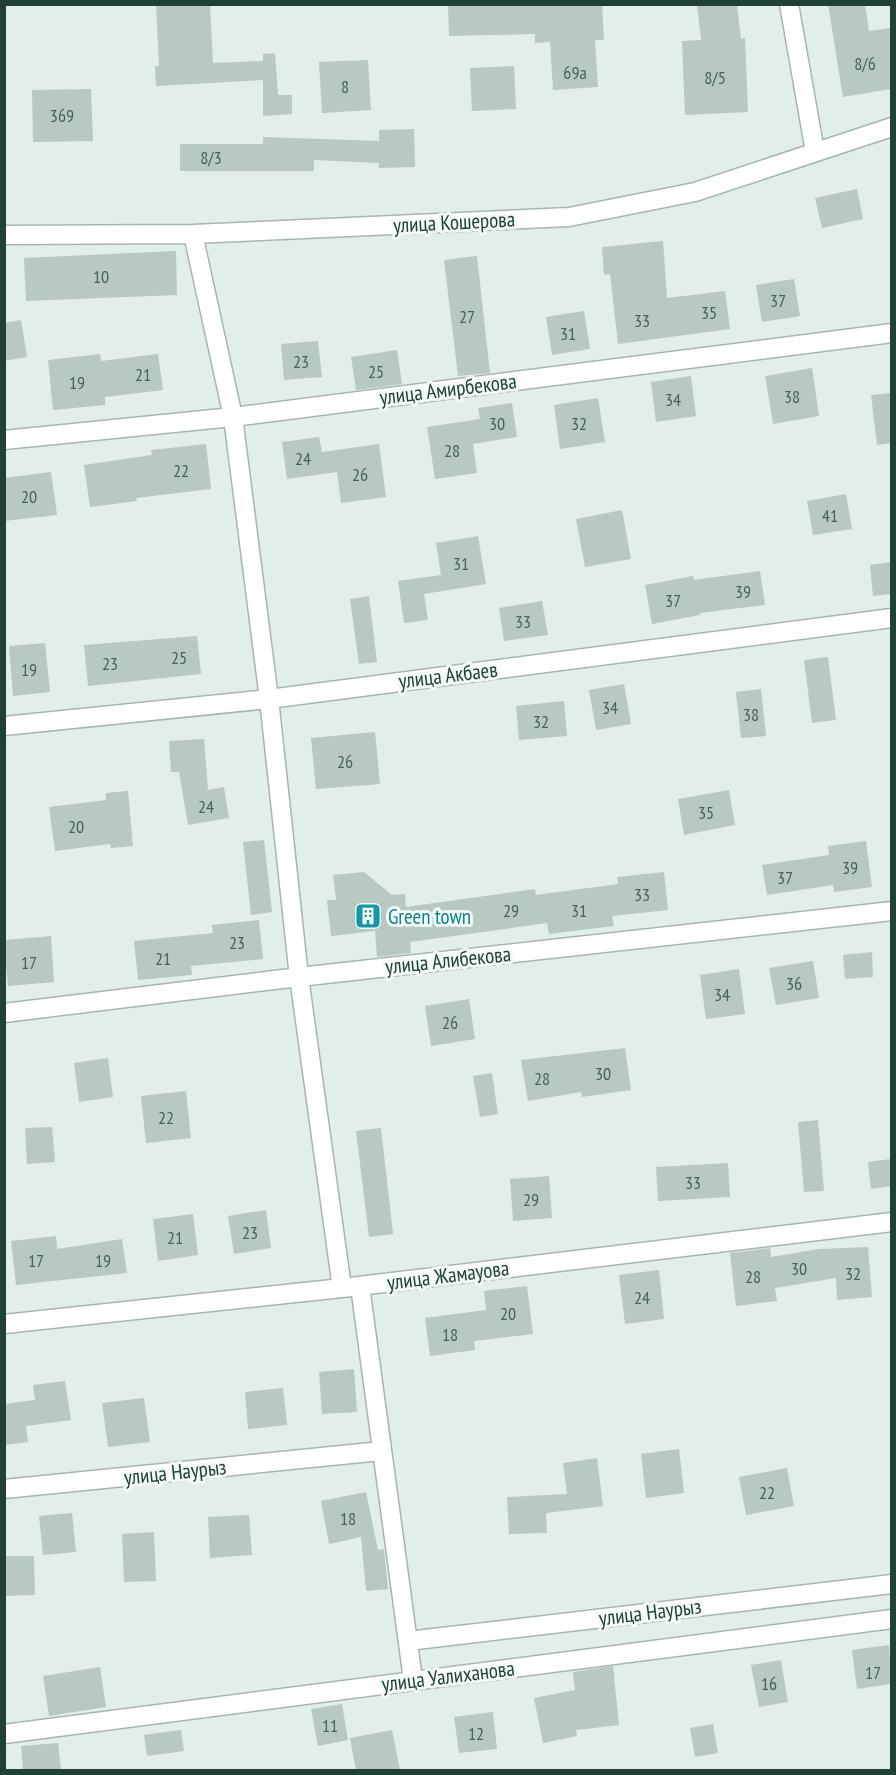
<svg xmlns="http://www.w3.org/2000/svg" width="896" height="1775" viewBox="0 0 896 1775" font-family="'PT Sans Narrow',sans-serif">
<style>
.building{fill:#b7c9c0}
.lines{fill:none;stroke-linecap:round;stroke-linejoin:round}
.minor-casing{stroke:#a4b7af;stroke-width:21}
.minor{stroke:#fff;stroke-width:18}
.labels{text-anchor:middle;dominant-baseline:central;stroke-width:6;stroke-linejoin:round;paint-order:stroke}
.number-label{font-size:18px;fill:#466358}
.street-label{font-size:21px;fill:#204135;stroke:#f3faf6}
.culture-label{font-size:21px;fill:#0d838f;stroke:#f3faf6;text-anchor:start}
</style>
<rect width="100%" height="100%" fill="#e2eee8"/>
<!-- building -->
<path class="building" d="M156,4H210L213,63L263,61V54L275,53L278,95H292V114L263,116V80L156,86L155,66H159Z
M448,4H602L604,40H595L598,87L553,90L550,42L535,43V34L449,36Z
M697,4H737L741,39L745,38L748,112L685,115L682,41L701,40Z
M828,4H865L869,31L891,28V89L843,97Z
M368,60L371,110L322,113L319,62Z
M514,66L516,109L472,111L470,68Z
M91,89L93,141L33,142L32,90Z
M414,129L415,167L379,168V163L314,160V171H180V144H263V137L379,141V130Z
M857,189L863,219L822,228L815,198Z
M663,241L667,298L725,291L730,329L618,344L610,274L604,275L602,247Z
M176,251L177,295L26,301L24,258Z
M477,256L490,373L458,376L444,260Z
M794,279L800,316L762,322L756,285Z
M584,311L590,349L552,355L546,317Z
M21,320L27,357L4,361V323Z
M318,341L322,377L284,380L281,344Z
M397,350L402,384L356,390L351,357Z
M100,354L101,361L158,354L163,390L105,397V405L53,410L48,360Z
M812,368L819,416L773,424L765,376Z
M691,376L696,416L656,422L651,382Z
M891,393V443L877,445L871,395Z
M598,398L605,442L560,449L554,405Z
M512,403L517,437L473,444L477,473L435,479L427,427L480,419L478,408Z
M319,437L322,452L379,444L386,497L341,503L337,472L287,479L282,442Z
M206,444L211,489L136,498L137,501L90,507L84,465L152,455L151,450Z
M51,472L57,515L4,521V478Z
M846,494L852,529L813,535L807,501Z
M622,510L631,559L585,567L576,519Z
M478,536L486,584L424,594L428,620L404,623L398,581L441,575L436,543Z
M891,562V594L873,596L870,565Z
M760,571L765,605L700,613V615L652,624L645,585L693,576L694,580Z
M369,596L377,662L359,664L350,599Z
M542,601L548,635L504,641L499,608Z
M197,636L201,674L88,686L84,645Z
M45,643L50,692L13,696L9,646Z
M828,657L836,720L812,723L804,660Z
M624,684L631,724L596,730L589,690Z
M761,689L766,736L741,738L736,692Z
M564,701L567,736L519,740L516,706Z
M375,732L380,784L316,789L311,738Z
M204,739L208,790L224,787L229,818L188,825L179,772H171L169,741Z
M729,790L735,825L684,835L678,799Z
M128,791L133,846L111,848L110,844L55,851L49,807L106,800V793Z
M264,840L272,912L251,915L243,842Z
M866,841L872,887L834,892L833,885L767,895L762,865L829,855L828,846Z
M364,872L392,895L405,894L406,907L535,889L536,895L618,884L617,877L664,872L668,910L612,916L614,926L549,934L547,923L410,942L411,953L377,957L375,931L331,936L327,900H336L333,875Z
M259,920L263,959L191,966L192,975L138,980L134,941L213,933L212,925Z
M51,936L54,982L8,986L4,940Z
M872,952L873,977L845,979L843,955Z
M813,961L819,998L776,1005L769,968Z
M739,969L745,1014L706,1019L700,975Z
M469,999L475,1039L431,1046L425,1006Z
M625,1048L631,1090L582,1097L581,1092L528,1101L521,1060Z
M108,1058L113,1097L79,1102L74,1063Z
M492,1073L498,1114L480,1117L473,1076Z
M186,1091L191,1138L146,1143L141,1096Z
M818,1120L824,1191L804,1192L798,1122Z
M52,1127L55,1162L27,1164L25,1128Z
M381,1128L393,1234L369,1237L356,1131Z
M891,1159V1186L871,1189L868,1162Z
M728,1163L730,1197L658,1201L656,1167Z
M549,1176L552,1218L513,1221L510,1179Z
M266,1210L271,1248L234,1254L228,1216Z
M193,1214L198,1255L158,1261L153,1219Z
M56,1236L57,1249L122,1239L127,1273L16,1285L11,1241Z
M868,1247L872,1297L837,1300L836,1278L775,1288L777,1301L736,1306L730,1253L770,1248L771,1257L819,1249Z
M659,1270L664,1319L625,1324L619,1275Z
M527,1286L533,1334L474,1341L475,1350L430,1356L425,1318L486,1310L484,1291Z
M354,1369L357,1412L322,1414L319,1372Z
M65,1381L71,1420L26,1426L28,1442L4,1445V1404L35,1400L33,1385Z
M283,1388L287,1425L248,1429L245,1392Z
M144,1398L150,1442L108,1447L102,1403Z
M679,1449L684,1493L646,1498L641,1454Z
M597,1458L603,1506L546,1513L547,1533L509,1534L507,1497L567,1494L563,1463Z
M787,1468L794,1506L746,1515L739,1477Z
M366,1492L378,1550L384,1549L388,1589L366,1591L361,1537L329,1544L321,1501Z
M72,1513L76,1552L43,1555L39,1516Z
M249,1515L252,1555L210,1558L208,1517Z
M154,1532L156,1581L124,1582L122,1534Z
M4,1556H34L35,1595L4,1596Z
M889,1645L891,1684L857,1689L852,1650Z
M781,1660L788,1702L759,1707L751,1665Z
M613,1666L619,1725L576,1730L577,1736L543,1743L534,1698L575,1690L573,1672Z
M100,1667L106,1707L49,1716L43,1676Z
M342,1704L348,1740L318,1746L311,1709Z
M493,1712L497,1749L459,1753L454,1717Z
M713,1724L718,1753L695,1757L690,1728Z
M181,1730L184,1751L147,1756L144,1735Z
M392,1730L400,1770H356L350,1738Z
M58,1743L61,1770H23L21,1746Z"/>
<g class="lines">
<defs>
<path id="minor" d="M789,4L815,152
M193,234L233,417L269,699L299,977L342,1288
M4,235L193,234L569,217L695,192L892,127
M4,440L233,417L892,333
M4,726L269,699L892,618
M4,1013L299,977L892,911
M360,1286L413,1680
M4,1324L342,1288L892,1222
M4,1489L381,1451
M408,1641L892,1584
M4,1734L892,1619"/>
</defs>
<!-- minor casing -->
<use href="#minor" class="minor-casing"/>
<!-- minor -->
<use href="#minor" class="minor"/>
</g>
<!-- icons -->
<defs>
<symbol id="building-square" viewBox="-11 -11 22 22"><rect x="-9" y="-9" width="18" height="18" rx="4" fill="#0f9aa8" stroke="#f3faf6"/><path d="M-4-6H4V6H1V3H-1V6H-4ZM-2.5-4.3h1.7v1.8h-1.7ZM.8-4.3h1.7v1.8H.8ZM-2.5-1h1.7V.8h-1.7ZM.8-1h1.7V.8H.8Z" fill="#fff"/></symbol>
</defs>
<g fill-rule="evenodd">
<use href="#building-square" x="353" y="901" width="30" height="30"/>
</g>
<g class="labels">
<!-- number labels -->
<g class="number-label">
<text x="865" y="63">8/6</text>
<text x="575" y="72">69а</text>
<text x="715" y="77">8/5</text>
<text x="345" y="86">8</text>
<text x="62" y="115">369</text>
<text x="211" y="157">8/3</text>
<text x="101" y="276">10</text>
<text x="778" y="300">37</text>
<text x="709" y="312">35</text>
<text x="467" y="316">27</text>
<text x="642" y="320">33</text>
<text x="568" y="333">31</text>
<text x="301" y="361">23</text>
<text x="376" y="371">25</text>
<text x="143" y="374">21</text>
<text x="77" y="382">19</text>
<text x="792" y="396">38</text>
<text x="673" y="399">34</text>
<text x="497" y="423">30</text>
<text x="579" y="423">32</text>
<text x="452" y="450">28</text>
<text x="303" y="458">24</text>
<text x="181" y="470">22</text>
<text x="360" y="474">26</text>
<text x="29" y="496">20</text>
<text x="830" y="515">41</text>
<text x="461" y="563">31</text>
<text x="743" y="591">39</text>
<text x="673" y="600">37</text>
<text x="523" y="621">33</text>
<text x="179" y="657">25</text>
<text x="110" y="663">23</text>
<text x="29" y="669">19</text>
<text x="610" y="707">34</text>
<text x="751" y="714">38</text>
<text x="541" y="721">32</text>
<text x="345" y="761">26</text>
<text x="206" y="806">24</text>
<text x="706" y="812">35</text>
<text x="76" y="826">20</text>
<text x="850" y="867">39</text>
<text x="785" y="877">37</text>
<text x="642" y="894">33</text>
<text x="511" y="910">29</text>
<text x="579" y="910">31</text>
<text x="237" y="942">23</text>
<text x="163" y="958">21</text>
<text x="29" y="962">17</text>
<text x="794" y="983">36</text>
<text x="722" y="994">34</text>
<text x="450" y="1022">26</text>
<text x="603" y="1073">30</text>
<text x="542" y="1078">28</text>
<text x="166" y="1117">22</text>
<text x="693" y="1182">33</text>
<text x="531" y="1199">29</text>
<text x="250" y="1232">23</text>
<text x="175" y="1237">21</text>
<text x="36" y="1260">17</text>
<text x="103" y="1260">19</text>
<text x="799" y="1268">30</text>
<text x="853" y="1273">32</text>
<text x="753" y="1276">28</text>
<text x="642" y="1297">24</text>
<text x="508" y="1313">20</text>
<text x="450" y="1334">18</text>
<text x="767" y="1492">22</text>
<text x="348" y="1518">18</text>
<text x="873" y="1672">17</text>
<text x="769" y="1683">16</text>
<text x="330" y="1725">11</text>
<text x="476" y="1733">12</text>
</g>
<!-- street labels -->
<g class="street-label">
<text transform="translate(454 222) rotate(-3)">улица Кошерова</text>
<text transform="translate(448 389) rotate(-7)">улица Амирбекова</text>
<text transform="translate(448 675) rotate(-7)">улица Акбаев</text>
<text transform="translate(448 960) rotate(-6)">улица Алибекова</text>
<text transform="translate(448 1275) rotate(-7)">улица Жамауова</text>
<text transform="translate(175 1472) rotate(-6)">улица Наурыз</text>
<text transform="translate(650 1612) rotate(-7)">улица Наурыз</text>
<text transform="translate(448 1676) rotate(-7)">улица Уалиханова</text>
</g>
<!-- culture labels -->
<g class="culture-label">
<text x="388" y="916">Green town</text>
</g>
</g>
<!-- border -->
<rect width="896" height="1775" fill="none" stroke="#204135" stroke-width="12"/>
</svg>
